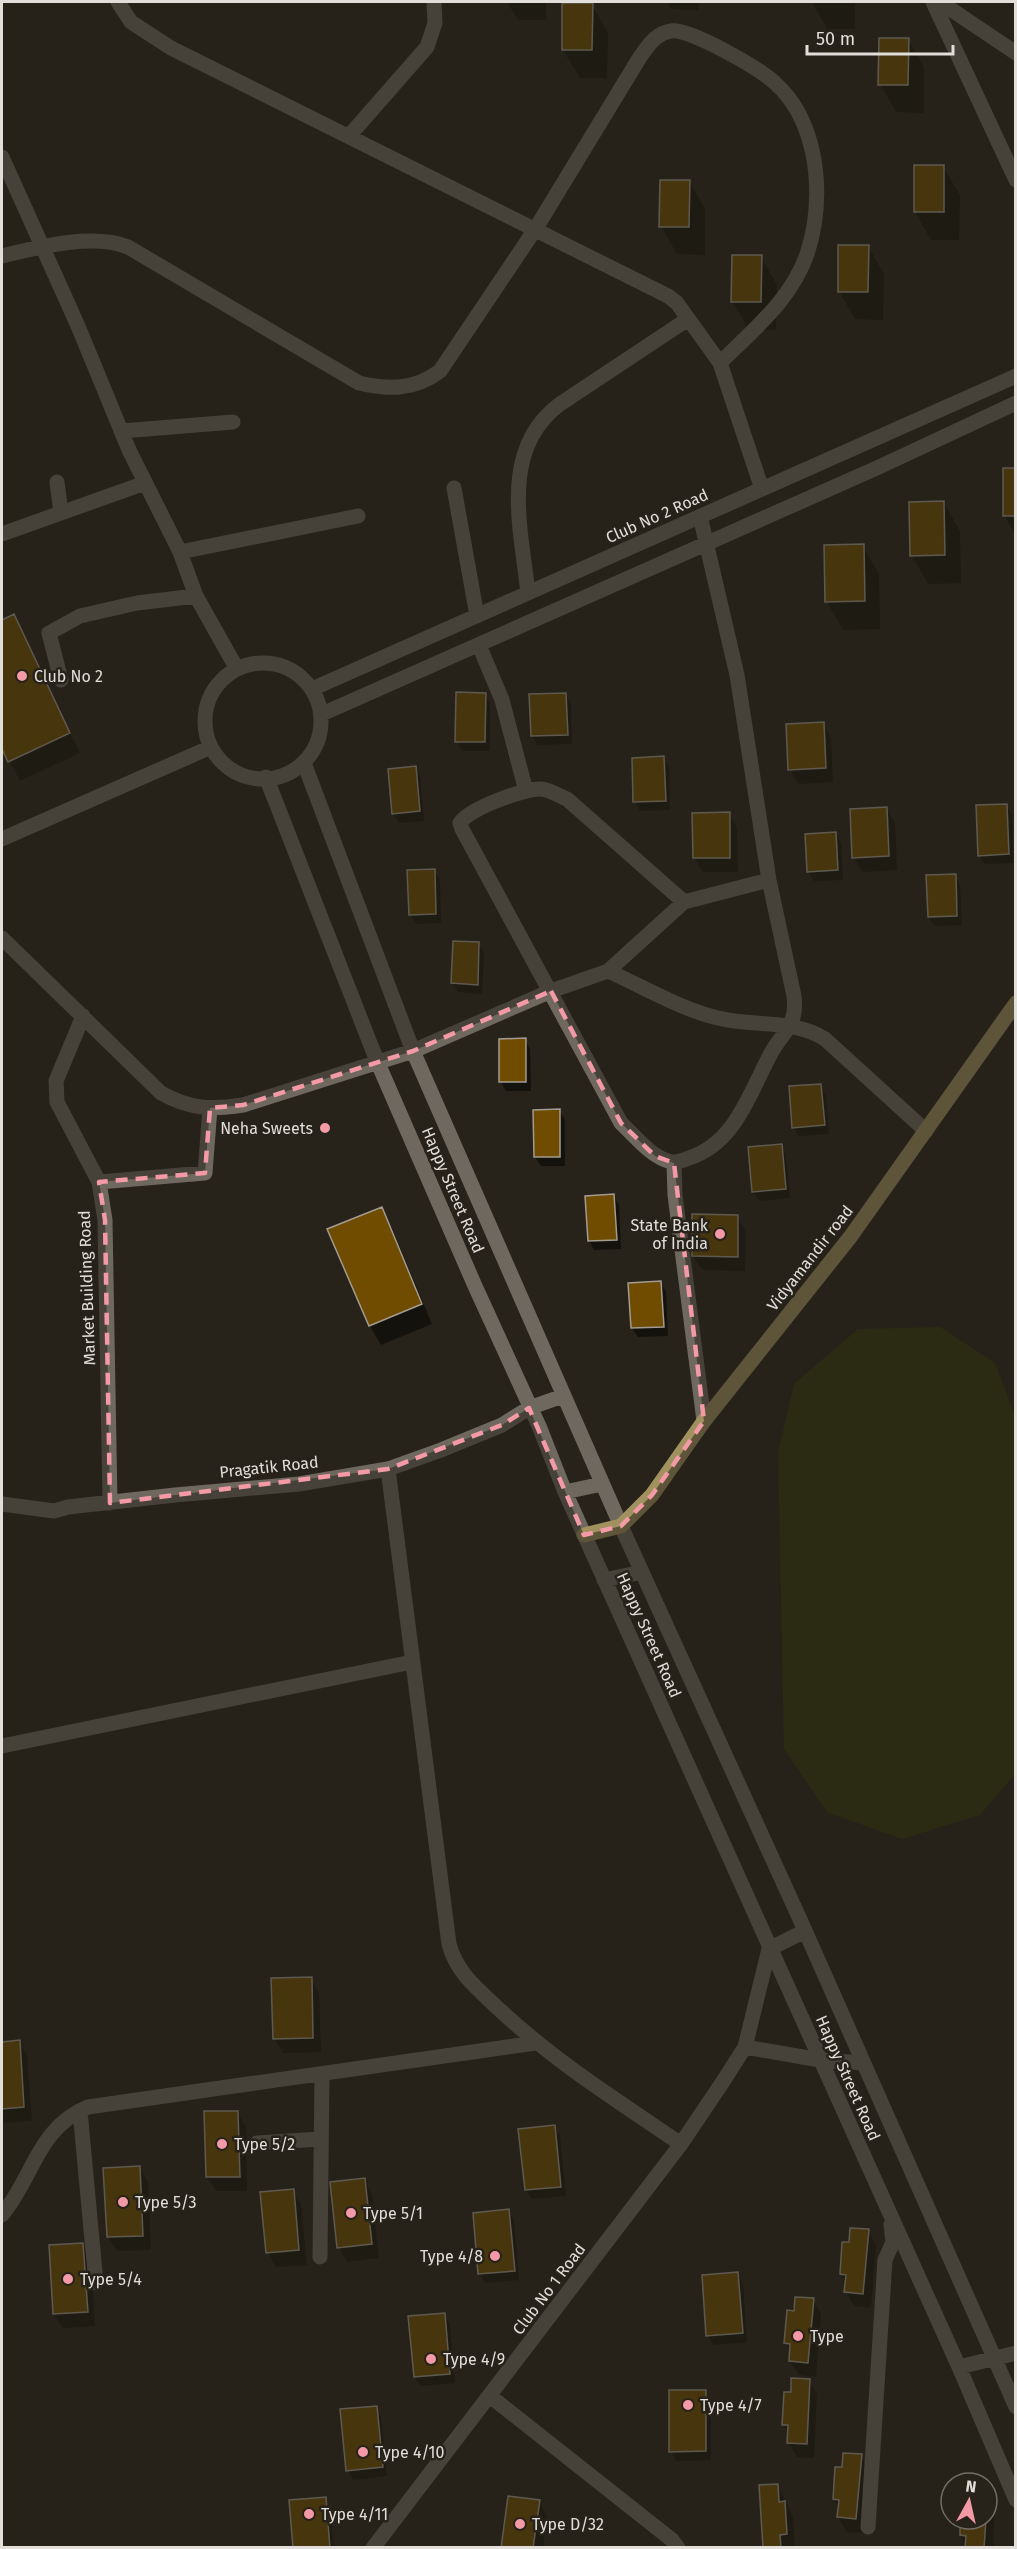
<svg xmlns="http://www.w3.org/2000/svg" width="1017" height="2549" viewBox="0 0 1017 2549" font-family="'Fira Sans',sans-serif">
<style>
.green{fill:#303509}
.shadow{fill:#0007}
.building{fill:#704c01;stroke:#a29b91;stroke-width:1.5}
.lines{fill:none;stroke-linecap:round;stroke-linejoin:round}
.minor{stroke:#6f685f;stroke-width:15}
.major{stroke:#a0915f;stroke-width:15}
.marked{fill:none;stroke:#f49aa7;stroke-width:4.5;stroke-dasharray:12 8;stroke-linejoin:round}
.poi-dot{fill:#f49aa7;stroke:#27221a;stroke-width:2}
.labels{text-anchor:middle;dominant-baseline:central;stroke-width:5;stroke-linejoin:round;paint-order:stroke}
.street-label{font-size:16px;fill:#e2ded9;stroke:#27221a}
.poi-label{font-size:16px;fill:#e2ded9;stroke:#27221a;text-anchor:start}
</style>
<rect width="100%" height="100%" fill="#27221a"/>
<!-- green -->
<path class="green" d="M940,1327L995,1363L1015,1416V1774L980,1815L902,1839L827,1812L784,1749L778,1452L794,1384L858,1329Z"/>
<!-- shadow -->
<path class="shadow" d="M507,2H546V20H518Z
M667,2H699V10L671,9Z
M812,2H855V29H827Z
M592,5L608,33L607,78H580L563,50Z
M908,39L924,67V113L896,112L880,84Z
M943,167L960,195L959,240H931L915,212Z
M689,181L705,209V255L677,254L661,226Z
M868,246L884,274L883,320L855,319L839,291Z
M761,257L777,285L776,330H749L733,302Z
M1016,470V535L1004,515Z
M944,503L960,531L961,583L928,584L912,556Z
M863,546L879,574L880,629L843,630L827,602Z
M13,616L80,753L20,781L2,745V621Z
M485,694L490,704V751H462L457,742Z
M565,694L571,704L572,744L538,745L532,736Z
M823,724L831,738L833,782L798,784L790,769Z
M663,758L669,767L670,810L640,811L635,801Z
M415,768L420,777L424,821L399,823L393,814Z
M1006,805L1012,815L1013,863L984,864L979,855Z
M887,809L895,823L897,870L862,872L854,857Z
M729,814L737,828L738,872H703L694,858Z
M836,834L841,843L843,880L814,881L808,872Z
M434,870L440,880L441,923L416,924L410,914Z
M955,875L960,885L962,925L934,926L929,917Z
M478,944L484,953L482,994L458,992L452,983Z
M525,1040L530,1049L531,1091H506L501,1082Z
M820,1086L826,1095L829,1134L798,1136L793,1127Z
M559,1111L565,1120V1166H541L535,1157Z
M781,1146L786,1155L790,1198L759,1201L753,1192Z
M613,1196L619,1205L621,1249L594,1250L589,1241L587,1197Z
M381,1209L392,1228L432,1324L381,1345L370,1326L329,1230Z
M737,1216L746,1231L745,1271L702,1270L693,1256Z
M661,1283L666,1292L668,1336L638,1337L632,1328L630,1284Z
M311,1979L319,1993L321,2052L283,2053L274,2038Z
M19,2042L27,2056L32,2121L2,2123V2043Z
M237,2112L246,2127L247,2191H216L207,2177Z
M554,2127L560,2136L566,2196L532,2199L526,2190L520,2130Z
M139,2168L148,2182L151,2250L117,2251L108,2237Z
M364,2180L372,2194L379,2258L347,2262L339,2247Z
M293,2190L301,2205L307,2265L276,2267L268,2253Z
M508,2211L514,2220L519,2280L485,2283L480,2274Z
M868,2231L876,2245L871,2308L854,2306L846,2292V2283L841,2274L850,2244Z
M83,2245L91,2259L95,2326L63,2328L54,2314Z
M737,2273L743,2283L747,2342L713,2345L708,2335Z
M813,2300L821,2314L816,2377L799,2375L790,2361L791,2352L786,2343L795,2313Z
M444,2314L450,2324L455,2383L421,2386L415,2377Z
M809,2380L817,2395L814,2458L797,2457L789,2443V2434L784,2425L792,2394Z
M705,2391L711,2401V2460L676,2461L671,2451Z
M376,2407L381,2417L387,2476L353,2480L348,2470Z
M861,2456L869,2470L864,2533L847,2532L838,2517L839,2508L834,2499L843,2469Z
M778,2486L793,2517L795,2548H764Z
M987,2492L995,2506L993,2548H966L961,2535L962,2519H987Z
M325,2499L330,2508L334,2548H294Z
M539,2501L547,2516L543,2548H503Z"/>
<!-- building -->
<path class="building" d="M562,3H593L592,50H562Z
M879,38H909L908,85H878Z
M914,165H944V212H914Z
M660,180H690L689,227H659Z
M838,245H869L868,292H838Z
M732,255H762L761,302H731Z
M1003,468H1016V516H1003Z
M944,501L945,555L910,556L909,502Z
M864,544L865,601L825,602L824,545Z
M14,614L70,733L8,762L2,749V620Z
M456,692L486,693L485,742H455Z
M566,693L568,735L531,736L529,694Z
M824,722L826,768L788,770L786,724Z
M664,756L666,801L633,802L632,758Z
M416,766L420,811L392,814L388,769Z
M1007,804L1009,854L978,856L976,805Z
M887,807L889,856L852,858L850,809Z
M730,812V858H693L692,813Z
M836,832L838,870L807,872L805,834Z
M435,869L436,914L409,915L407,870Z
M956,874L957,916L928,917L926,875Z
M453,941L479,942L478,985L451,983Z
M526,1038V1082H499V1039Z
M821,1084L825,1125L792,1128L789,1086Z
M560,1109V1157H534L533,1110Z
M782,1144L786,1189L752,1192L748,1147Z
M614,1194L617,1240L588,1241L585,1196Z
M382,1207L422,1304L369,1326L327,1229Z
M692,1214L738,1215V1257L692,1256Z
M661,1281L664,1327L631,1328L628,1283Z
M312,1977L313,2038L273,2039L271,1978Z
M20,2040L24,2107L2,2109V2042Z
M204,2111H238L240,2177H206Z
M555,2125L561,2187L525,2190L518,2129Z
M140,2166L143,2236L107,2237L103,2168Z
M365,2178L372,2244L337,2248L330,2182Z
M294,2189L299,2250L266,2253L260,2192Z
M509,2209L515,2271L478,2274L473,2213Z
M850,2228L869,2229L863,2294L844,2292L846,2275L840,2274L842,2242H849Z
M83,2243L88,2312L53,2314L49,2245Z
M738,2272L743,2333L706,2336L702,2275Z
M795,2297L814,2298L808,2363L789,2361L790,2344L784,2343L787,2310L794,2311Z
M445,2313L450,2374L414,2377L408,2316Z
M791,2378L810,2379L807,2444L787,2443L788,2425H782L784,2392H791Z
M669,2390H706V2451L669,2452Z
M377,2406L383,2467L346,2471L340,2409Z
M843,2453L862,2454L856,2519L837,2517L839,2500L833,2499L835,2467H842Z
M778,2484L779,2502L785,2501L787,2534L780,2535L781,2548H763L759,2485Z
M508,2496L540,2500L533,2548H501Z
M326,2497L330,2548H293L289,2500Z
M960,2519H986L984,2548H965L966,2536L960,2535Z"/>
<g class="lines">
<!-- minor -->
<path class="minor" d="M118,2L131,22L171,48L668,296L677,303L720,363L762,489
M933,2L1016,180
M940,2L1016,53
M349,136L427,47L435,23L434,2
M2,157L78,326L129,450L180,552L196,596L237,669
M2,256C39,247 92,233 128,247L359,383C388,390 415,390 440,371L536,228L640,57C648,46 656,33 671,31C690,28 760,69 775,83C784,91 792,101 798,112C820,153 822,209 807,254C792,299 753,330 720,363
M122,431L233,422
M57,482L61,513
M454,488L477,616
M2,534L145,483
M180,552L358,516
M528,593C521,528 499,449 560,404L688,319
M479,645L502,700L526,791
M205 721a58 58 0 1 1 116 0a58 58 0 1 1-116 0Z
M61,680L49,633L80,616L137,603L196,596
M312,689L1016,376
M322,714L879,467L1016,403
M304,763L413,1051L621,1526L803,1926L1016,2407
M266,777L377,1061L475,1286L539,1426L565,1492L959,2367L1016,2500
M2,839L211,747
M684,902L567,799C558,795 550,790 541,789C525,788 468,809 460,823L462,829L621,1123C636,1137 651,1157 671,1162C677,1163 684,1160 689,1158C734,1144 749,1095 769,1057C781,1032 798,1028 794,996L769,880L737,675L700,516
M2,938L161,1093C190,1109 210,1110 243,1105L413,1051L551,991L608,971L684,902L769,880
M608,971C644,987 680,1009 718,1018C754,1027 794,1019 825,1039L926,1131
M83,1016L56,1081L57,1102L99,1182L105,1220L110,1503
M674,1163L675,1195L704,1421
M99,1182L205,1173L210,1108
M388,1469L449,1944C457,1974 479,1990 501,2011C557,2063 618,2101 681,2144
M565,1492L602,1484
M2,1504L54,1511L68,1507L175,1495L299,1484L388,1469L441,1450L502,1425L529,1408L563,1396
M604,1580L642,1572
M2,1746L412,1662
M745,2047L820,2060L863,2063
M80,2111L96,2283
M257,2143L321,2139
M2,2215C33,2178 38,2127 88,2107L535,2043
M320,2257L322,2074
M959,2367L1016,2353
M490,2396L672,2540L678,2548
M868,2527L885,2260L893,2242L891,2224
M373,2548L681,2144L724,2080L745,2047L769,1949L805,1931"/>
<!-- major -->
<path class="major" d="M584,1535L621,1526L652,1495L704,1421L851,1236L1016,1003"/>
</g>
<!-- marked area -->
<path d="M0 0H1017V2549H0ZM551,991L621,1123L655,1156L674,1163L704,1421L652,1495L621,1526L584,1535L529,1408L502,1425L388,1469L110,1503L105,1220L99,1182L205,1173L210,1108L243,1105L413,1051Z" fill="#27221a" fill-opacity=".55" fill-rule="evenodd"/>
<path class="marked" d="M551,991L621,1123L655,1156L674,1163L704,1421L652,1495L621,1526L584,1535L529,1408L502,1425L388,1469L110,1503L105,1220L99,1182L205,1173L210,1108L243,1105L413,1051Z"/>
<!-- markers -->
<g class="poi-dot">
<circle cx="22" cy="676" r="6"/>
<circle cx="325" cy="1128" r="6"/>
<circle cx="720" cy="1234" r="6"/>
<circle cx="222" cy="2144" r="6"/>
<circle cx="123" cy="2202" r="6"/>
<circle cx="351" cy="2213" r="6"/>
<circle cx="495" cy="2256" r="6"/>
<circle cx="68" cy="2279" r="6"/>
<circle cx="798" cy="2336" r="6"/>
<circle cx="431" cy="2359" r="6"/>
<circle cx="688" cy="2405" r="6"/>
<circle cx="363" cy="2452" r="6"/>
<circle cx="309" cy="2514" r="6"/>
<circle cx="520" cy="2524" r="6"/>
</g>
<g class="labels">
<!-- street labels -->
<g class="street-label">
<text transform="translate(657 516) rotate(-24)">Club No 2 Road</text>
<text transform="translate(453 1190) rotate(67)">Happy Street Road</text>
<text transform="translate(810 1258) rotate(-52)">Vidyamandir road</text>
<text transform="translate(87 1288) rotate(-92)">Market Building Road</text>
<text transform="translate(269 1467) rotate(-6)">Pragatik Road</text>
<text transform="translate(649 1635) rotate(66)">Happy Street Road</text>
<text transform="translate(848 2078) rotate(66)">Happy Street Road</text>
<text transform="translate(549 2289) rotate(-53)">Club No 1 Road</text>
</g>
<!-- poi labels -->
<g class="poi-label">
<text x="34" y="676">Club No 2</text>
<text x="313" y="1128" text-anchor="end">Neha Sweets</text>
<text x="708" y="1225" text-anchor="end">State Bank<tspan x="708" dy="18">of India</tspan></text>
<text x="234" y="2144">Type 5/2</text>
<text x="135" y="2202">Type 5/3</text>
<text x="363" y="2213">Type 5/1</text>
<text x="483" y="2256" text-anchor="end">Type 4/8</text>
<text x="80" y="2279">Type 5/4</text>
<text x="810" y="2336">Type</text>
<text x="443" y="2359">Type 4/9</text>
<text x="700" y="2405">Type 4/7</text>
<text x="375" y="2452">Type 4/10</text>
<text x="321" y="2514">Type 4/11</text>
<text x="532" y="2524">Type D/32</text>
</g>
</g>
<!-- border -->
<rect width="1017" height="2549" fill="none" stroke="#e2ded9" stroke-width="6"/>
<!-- north arrow -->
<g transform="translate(969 2501) rotate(8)"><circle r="28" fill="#27221a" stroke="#726d66" stroke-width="1.5"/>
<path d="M0-4.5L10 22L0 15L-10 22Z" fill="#f49aa7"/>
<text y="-9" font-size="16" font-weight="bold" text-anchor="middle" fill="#e2ded9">N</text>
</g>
<!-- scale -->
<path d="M807 45v9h146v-9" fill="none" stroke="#e2ded9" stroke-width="3"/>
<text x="816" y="45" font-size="18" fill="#e2ded9" stroke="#27221a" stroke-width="4.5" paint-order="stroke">50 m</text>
</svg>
